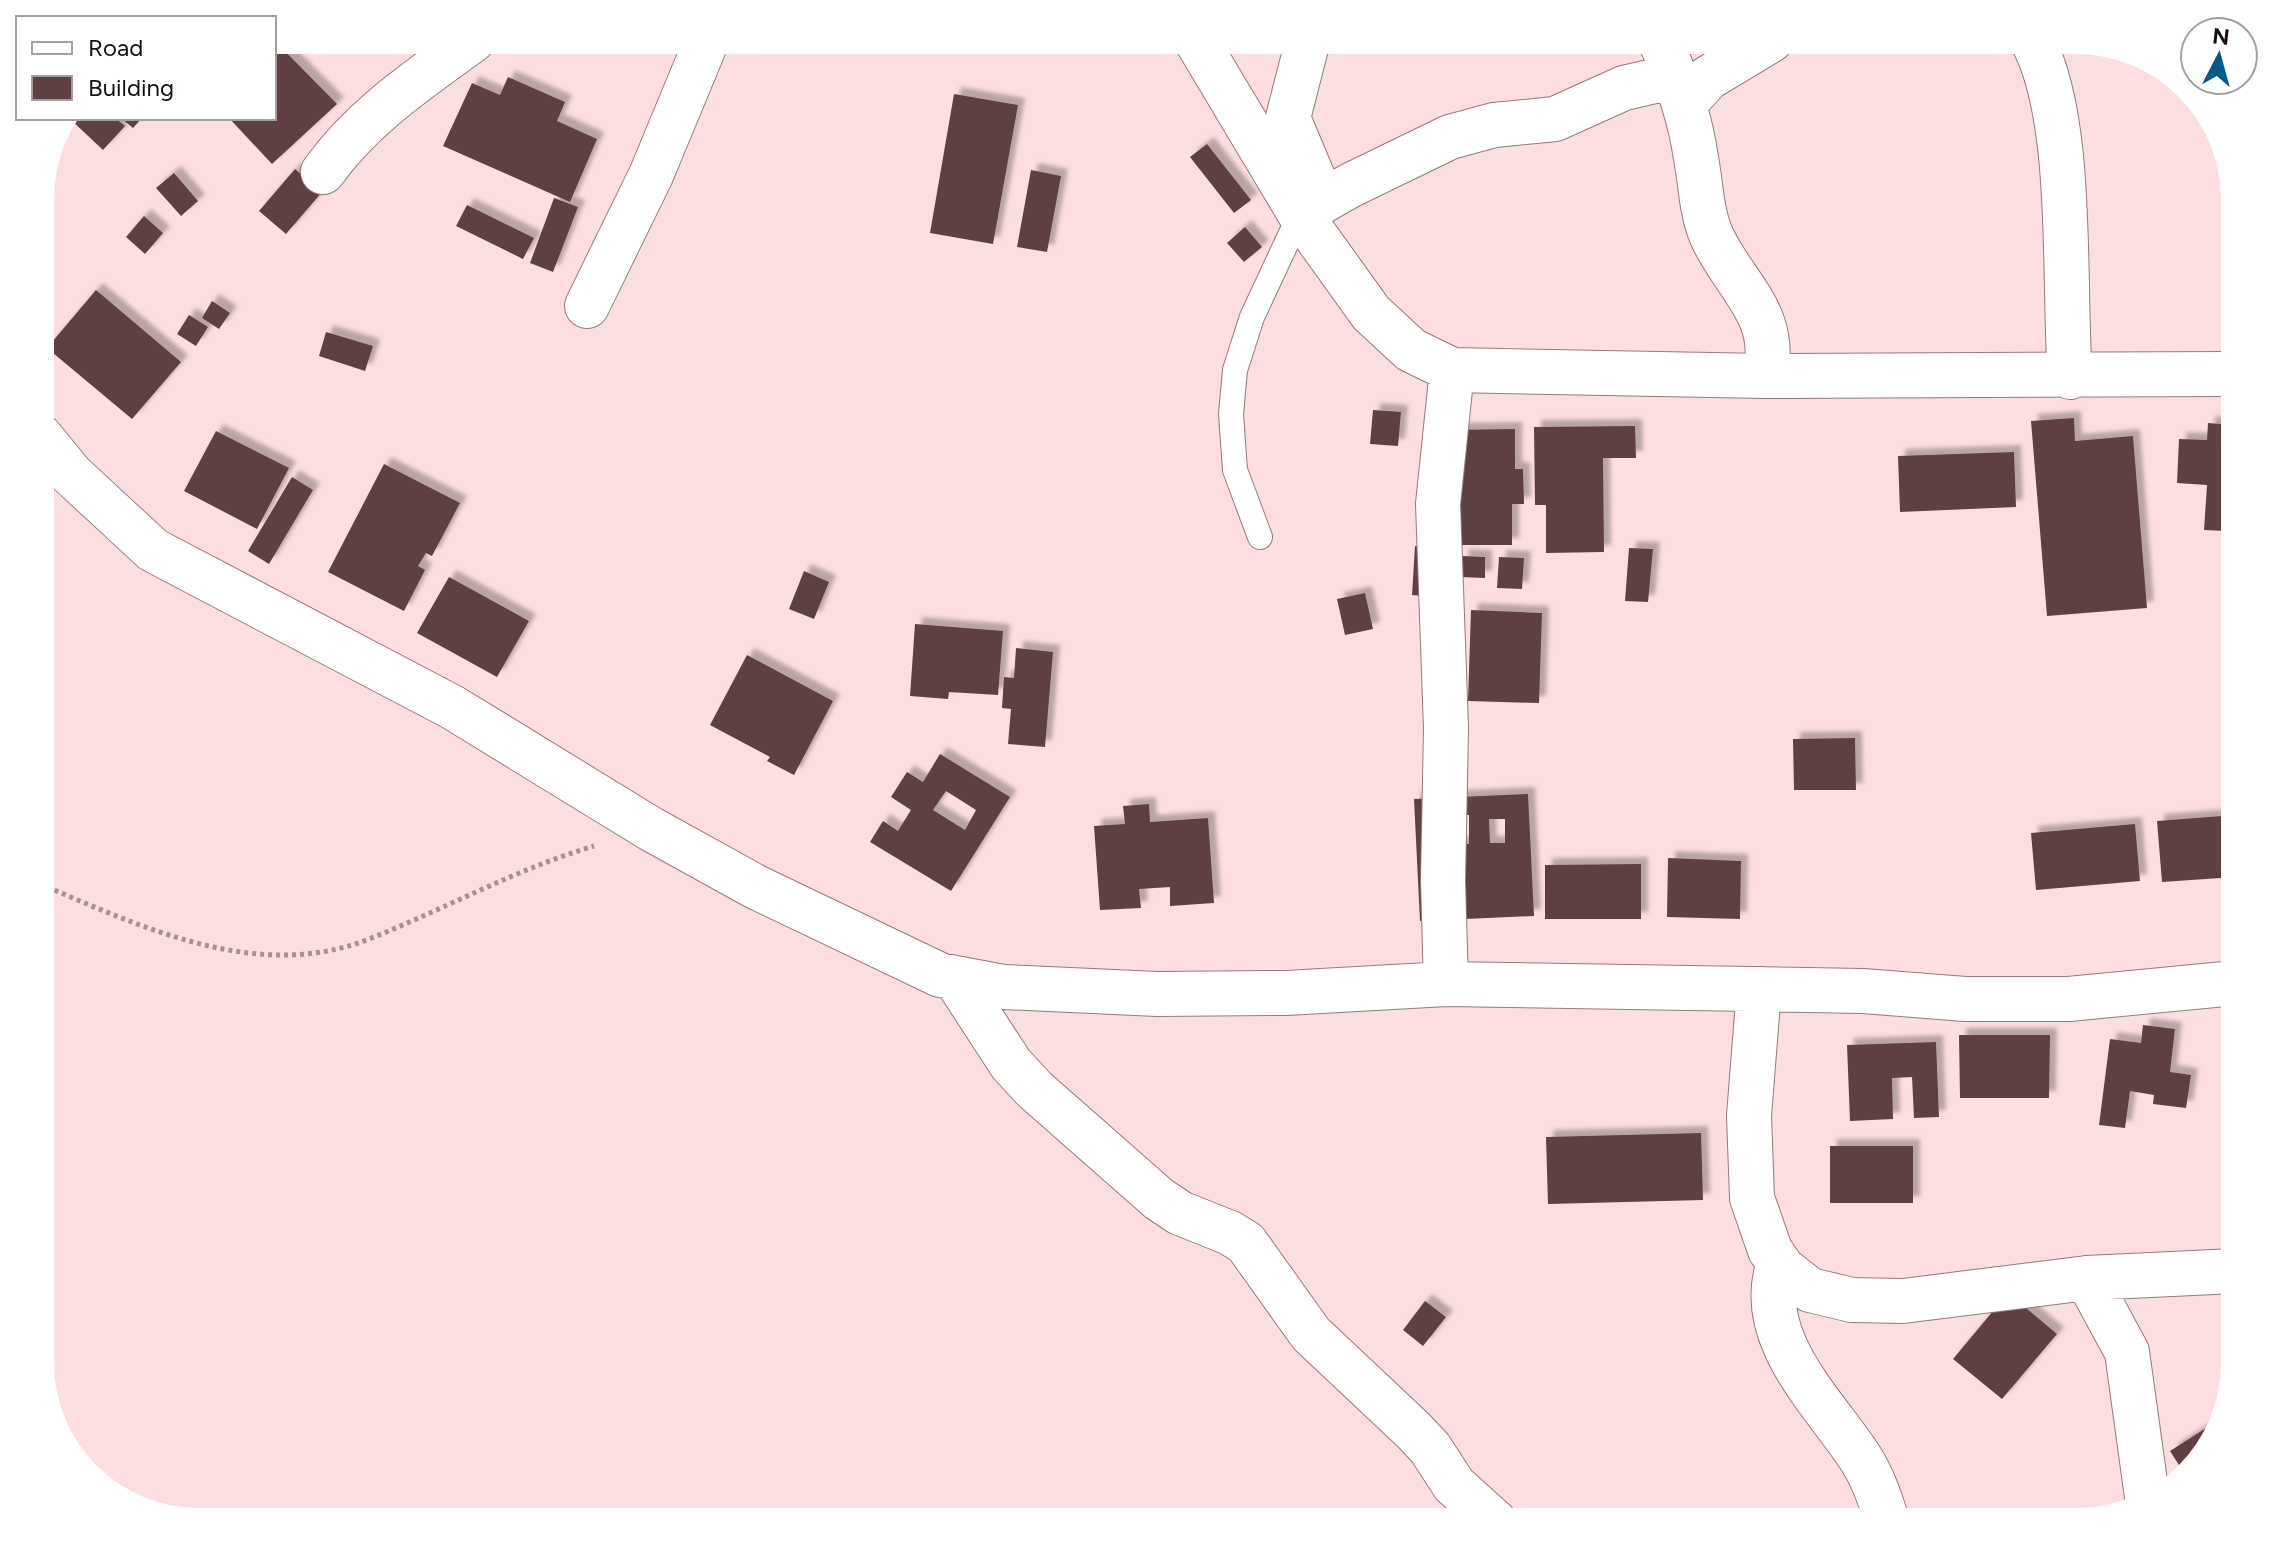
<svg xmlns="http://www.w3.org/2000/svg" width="2275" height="1562" viewBox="0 0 2275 1562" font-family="Figtree,sans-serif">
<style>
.building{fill:#5e4042;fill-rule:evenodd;filter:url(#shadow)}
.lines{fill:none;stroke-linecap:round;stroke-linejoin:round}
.lane-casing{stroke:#9a787a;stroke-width:26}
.street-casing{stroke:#9a787a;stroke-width:46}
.path{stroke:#a89092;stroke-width:5;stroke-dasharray:4 4;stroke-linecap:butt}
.lane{stroke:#fff;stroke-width:24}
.street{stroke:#fff;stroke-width:44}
</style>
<defs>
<filter id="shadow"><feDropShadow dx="7" dy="-7" stdDeviation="2" flood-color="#0004"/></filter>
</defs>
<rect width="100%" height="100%" fill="#fddee0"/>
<!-- building -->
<path class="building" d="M274,40L337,104L272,164L229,118H274Z
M508,77L565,102L557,121L597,139L570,202L443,146L472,83L500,95Z
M954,94L1018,105L993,244L930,233Z
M69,118H115L125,126L103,150Z
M121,118H142L133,128Z
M1207,144L1251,200L1234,213L1190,157Z
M295,169L322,192L286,234L259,211Z
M1031,170L1061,176L1047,252L1017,247Z
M174,173L198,201L181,216L156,188Z
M554,198L578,207L553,272L530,263Z
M467,205L534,238L523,259L456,226Z
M144,216L163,233L145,254L126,237Z
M1245,227L1262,247L1244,262L1227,243Z
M96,290L181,362L132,419L47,348Z
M212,301L230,313L219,329L202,318Z
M189,315L208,327L196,346L177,334Z
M326,332L373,346L365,371L319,356Z
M1373,410L1401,412L1398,446L1370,444Z
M2074,418L2075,441L2133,436L2147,608L2047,616L2031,421Z
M2208,423L2235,425V556H2225L2226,531L2204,530L2207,485L2177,483L2179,439L2207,440Z
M1635,426L1636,458H1603L1604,552L1546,553V505H1535L1534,427Z
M1515,429V469H1523L1524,504H1512V545H1439L1445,430Z
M216,431L289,468L257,529L184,491Z
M2014,452L2016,507L1900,512L1898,456Z
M384,464L460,503L432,556L426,553L418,566L425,570L404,611L328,572Z
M292,477L313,490L269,564L248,551Z
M1415,546L1447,548L1443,598L1412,595Z
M1629,548L1653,549L1648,602L1625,601Z
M1462,556L1485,557V578L1461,577Z
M1499,557L1524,558L1522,589L1497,588Z
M804,571L829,582L814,619L789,609Z
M449,577L529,621L497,677L417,633Z
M1365,593L1373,629L1345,635L1337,599Z
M1471,610L1542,613L1539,703L1468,701Z
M915,624L1003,631L998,695L949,692L948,699L910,696Z
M1016,648L1053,652L1045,747L1008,744L1011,709L1002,708L1004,677L1014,678Z
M747,655L833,701L794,775L767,761L770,757L710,725Z
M1855,738L1856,790H1794L1793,739Z
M940,754L1010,797L951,891L870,842L883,821L898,831L911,810L891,797L907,772L923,782ZM946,791L976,810L965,830L933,810Z
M1528,794L1534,916L1420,921L1414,799ZM1454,815H1469V844H1454ZM1489,819H1505V843H1490Z
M1149,804L1150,822L1208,818L1214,903L1170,906V887L1139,889L1141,908L1100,910L1094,826L1125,824L1123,806Z
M2235,815V877L2162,882L2157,821Z
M2135,824L2140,881L2036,890L2031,833Z
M1668,858L1741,861L1740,919L1667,917Z
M1641,864V919H1545V865Z
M2143,1025L2175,1029L2170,1072L2191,1075L2186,1108L2153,1104L2154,1095L2130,1091L2125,1128L2099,1125L2110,1039L2141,1043Z
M1959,1035H2050L2049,1098H1960Z
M1936,1042L1939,1117L1914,1118L1912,1077L1892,1078L1893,1119L1850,1121L1847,1045Z
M1701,1133L1703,1200L1548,1204L1546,1137Z
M1830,1146H1913V1203H1830Z
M2008,1293L2057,1334L2002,1399L1953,1359Z
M1425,1301L1446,1317L1423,1346L1403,1330Z
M2217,1421L2208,1452L2184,1473L2170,1451Z"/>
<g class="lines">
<defs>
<path id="lane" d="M1260,537L1235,470L1231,414L1235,370L1252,317L1300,214"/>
<path id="street" d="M1196,40L1300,214L1371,313L1411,350L1452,370L1765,376L2235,374
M1308,40L1288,118L1322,199
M1660,40C1677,79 1690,116 1696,158C1701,184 1701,212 1712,237C1736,288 1779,314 1765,376
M2032,40C2075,119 2063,285 2070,377
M1685,103L1708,78L1771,40
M323,172C362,117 418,80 473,40
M1300,214L1351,185L1450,137L1494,125L1555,119L1624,88L1676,76
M587,306L651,175L707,40
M40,436L71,474L153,550L452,707L651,829L756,887L940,975L1004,987L1157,994L1286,993L1446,984L1863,991L1965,999H2069L2235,983
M955,978L1011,1064L1034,1089L1159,1199L1180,1213L1230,1233L1246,1243L1311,1334L1413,1430L1430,1448L1454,1485L1495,1522
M1446,984L1443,881L1446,728L1438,504L1452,370
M1759,989L1749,1116L1752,1198L1770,1250L1782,1268L1810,1290L1852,1300L1903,1301L2087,1278L2235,1271
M1779,1263C1753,1338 1824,1402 1861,1459C1873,1478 1881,1500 1887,1522
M2087,1278L2127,1352L2148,1504"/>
</defs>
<!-- lane casing -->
<use href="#lane" class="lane-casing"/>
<!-- street casing -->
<use href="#street" class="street-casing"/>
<!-- path -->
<path class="path" d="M40,884C142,927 258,983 369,939C445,909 516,869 594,846"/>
<!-- lane -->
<use href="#lane" class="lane"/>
<!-- street -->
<use href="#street" class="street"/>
</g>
<!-- crop -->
<path d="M0 0H2275V1562H0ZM199 54H2076A145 145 0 0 1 2221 199V1363A145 145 0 0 1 2076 1508H199A145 145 0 0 1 54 1363V199A145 145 0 0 1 199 54Z" fill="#fff" fill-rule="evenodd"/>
<!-- legend -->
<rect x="16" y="16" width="260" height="104" fill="#ffffff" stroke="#a39f9f" stroke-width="2"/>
<rect x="32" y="42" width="40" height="12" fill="#ffffff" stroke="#a39f9f" stroke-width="2"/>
<text x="88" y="56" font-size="24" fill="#1a0e0f">Road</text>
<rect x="32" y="76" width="40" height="24" fill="#5e4042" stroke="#a39f9f" stroke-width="2"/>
<text x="88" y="96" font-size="24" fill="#1a0e0f">Building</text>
<!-- north arrow -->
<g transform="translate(2219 56) rotate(6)"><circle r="38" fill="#ffffff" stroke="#a39f9f" stroke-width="2"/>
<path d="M0-6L14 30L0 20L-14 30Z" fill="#005b8c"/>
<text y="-12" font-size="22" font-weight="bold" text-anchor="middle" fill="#1a0e0f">N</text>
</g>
</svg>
